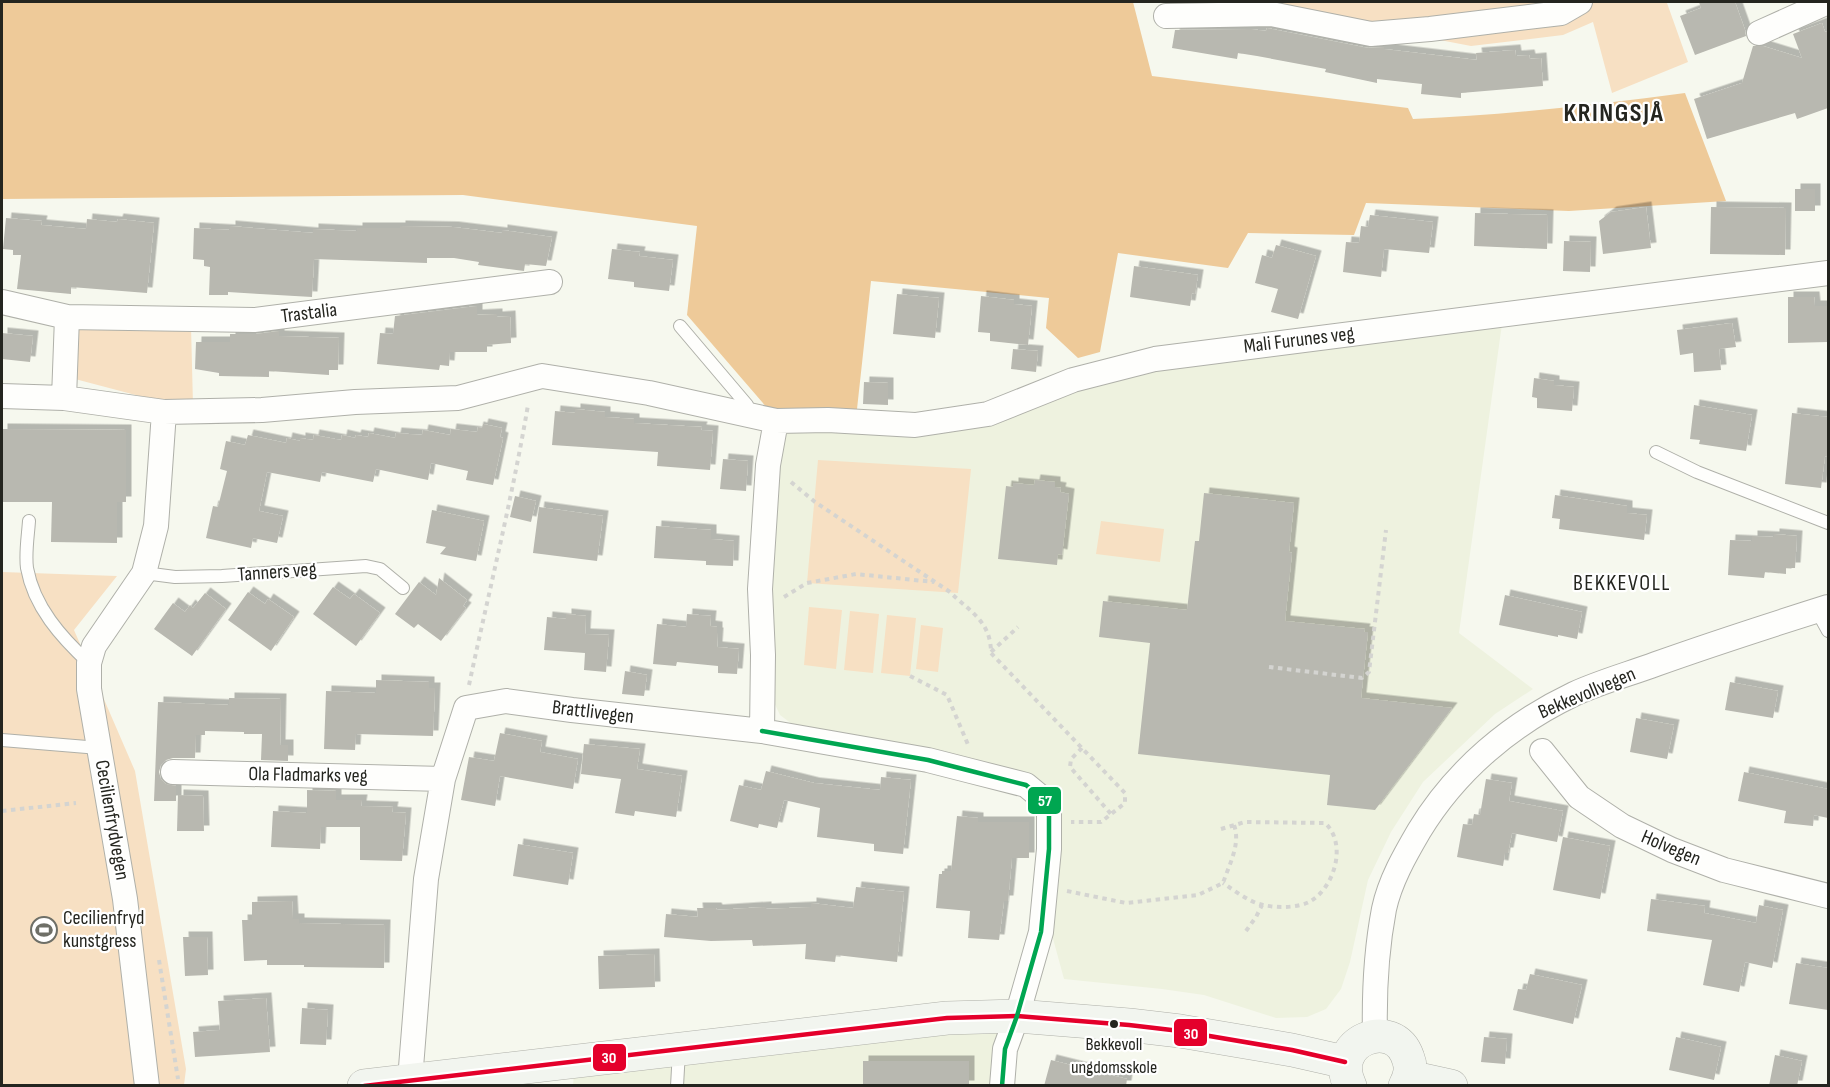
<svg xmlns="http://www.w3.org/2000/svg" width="1830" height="1087" viewBox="0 0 1830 1087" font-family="'Sofia Sans Condensed',sans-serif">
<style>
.built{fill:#eef2df}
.green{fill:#f7e0c3}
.forest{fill:#eeca99}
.building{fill:#b8b8b0;filter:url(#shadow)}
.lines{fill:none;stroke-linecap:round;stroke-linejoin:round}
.lane-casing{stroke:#afb0a9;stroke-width:14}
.street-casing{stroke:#afb0a9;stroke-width:26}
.secondary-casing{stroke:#afb0a9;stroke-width:34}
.path{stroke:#d4d4d1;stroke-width:4;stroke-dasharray:4.5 4.5;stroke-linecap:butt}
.lane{stroke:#fefefc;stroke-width:12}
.street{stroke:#fefefc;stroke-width:24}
.secondary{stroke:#f2f5ef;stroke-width:33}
.bus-1-casing{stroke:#fff;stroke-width:9}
.bus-2-casing{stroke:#fff;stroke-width:9}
.bus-1{stroke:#e4002b;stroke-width:4.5}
.bus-2{stroke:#00a651;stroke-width:4.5}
.bus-dot{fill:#24251f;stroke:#fff;stroke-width:2}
.labels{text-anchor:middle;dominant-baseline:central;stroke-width:4.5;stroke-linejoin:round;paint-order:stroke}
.bus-label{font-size:18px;fill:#24251f;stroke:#fff}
.street-label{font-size:20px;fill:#24251f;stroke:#fff}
.poi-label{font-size:20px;fill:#24251f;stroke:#fff;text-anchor:start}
.quarter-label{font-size:22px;letter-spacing:1.5px;fill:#24251f;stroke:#fff}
.district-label{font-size:26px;font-weight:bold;letter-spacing:1.5px;fill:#24251f;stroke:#fff}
.line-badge{stroke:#fff;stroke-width:2}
.badge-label{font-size:16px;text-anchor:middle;font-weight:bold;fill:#fff}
</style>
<defs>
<filter id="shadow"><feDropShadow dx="5.5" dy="-5.5" stdDeviation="0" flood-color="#0004"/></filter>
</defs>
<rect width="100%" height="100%" fill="#f6f8ee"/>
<!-- built -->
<path class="built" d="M1502,324L1459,633L1533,689L1495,714L1423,782L1391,832L1368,880L1350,962L1341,989L1326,1009L1307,1017L1276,1018L1204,995L1162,989L1064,979L1052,935L1057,797L796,727L780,715L771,696L767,636L779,430L916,432L1076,385L1158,365Z
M1003,1023L992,1085L573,1086L574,1072Z"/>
<!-- green -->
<path class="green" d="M1223,2H1669L1667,3L1688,62L1612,93L1593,22L1563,35L1471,46L1273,8L1222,7Z
M76,326H191L193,405L166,403L75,379Z
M818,460L971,469L958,593L807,583Z
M1101,521L1164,529L1160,562L1096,554Z
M2,572L117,576L74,630L135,771L186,1069L184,1085L2,1086Z
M809,607L842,610L836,669L804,665Z
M850,611L879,614L873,673L844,670Z
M887,615L916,618L910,676L881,673Z
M921,625L943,628L938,672L916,669Z"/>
<!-- forest -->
<path class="forest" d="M2,2H1133L1152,76L1408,108L1413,119C1504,115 1595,105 1685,93L1726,201L1569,211L1366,203L1354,235L1248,233L1228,268L1118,253L1100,352L1078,358L1046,328L1049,298L871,281L857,409H768L687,315L697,226L463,195L2,199Z"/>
<!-- building -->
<path class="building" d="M1699,2H1735L1745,30L1746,36L1695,55L1680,16L1701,8Z
M1822,23L1825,32L1828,31V108L1797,119L1795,113L1707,139L1694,99L1742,83L1753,46H1763L1802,58L1793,34Z
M1267,28L1368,48L1384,47V49L1477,60L1476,53L1515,50L1516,56L1529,55L1530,59L1541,58L1543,86L1461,93V98L1421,94L1422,84L1377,79V83L1325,72L1326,69L1257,56L1238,53L1237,59L1172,48L1175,30L1251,29L1266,31Z
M1795,189H1815V211H1795Z
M1646,207L1651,248L1603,254L1599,221L1611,212Z
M1711,207L1786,208L1785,255L1710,254Z
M1475,213L1548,215L1547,249L1474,246Z
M1370,215L1433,222L1429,253L1384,249L1381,277L1343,272L1346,242L1359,243L1361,226L1368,227Z
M6,218L42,221L41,225L86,229L87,219L117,222L118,219L154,223L147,293L71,287V294L17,289L21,255H13V250L3,249Z
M230,226L313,233V229L357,231V228H400V226L453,227L502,233V230L552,237L546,266L525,264L524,271L478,265L479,262L454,258H427V263L314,259L312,297L228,292V295H209L210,267L204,266V260L193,259L194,228L230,230Z
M1564,241L1591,242L1590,272L1563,271Z
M1276,245L1316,256L1298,319L1271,312L1278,289L1255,283L1262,255L1272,258Z
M612,249L640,252L639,256L673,260L669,291L634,287V282L608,279Z
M1134,266L1198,275L1195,294L1192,293L1190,306L1130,297Z
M897,294L939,298L935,338L893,334Z
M981,296L1014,300V304L1032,306L1028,345L990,341V333L978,332Z
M1788,297H1814L1815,306H1828V342L1788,343Z
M477,306V315L497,314V317L510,316L511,343L487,345V352H450L449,366L440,365L439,370L377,364L380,333L393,334L395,316Z
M1732,323L1736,347L1719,349L1721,370L1694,372L1693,353L1680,355L1677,330Z
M279,331V336L339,338L338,370H329V375L269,371V377L219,376V373L195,369L196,342H230V334H256Z
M2,333L33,336L30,362L2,359Z
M1013,349L1038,351L1036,372L1011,369Z
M1534,378L1554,381V385L1574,387L1572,411L1537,408V398L1532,397Z
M864,382L888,383V405L863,404Z
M1694,405L1752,415L1746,451L1699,444L1700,440L1690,439Z
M575,409L605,412V417L634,419V423L702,427L701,430L713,431L710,470L657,466L658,452L552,445L555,411L575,413Z
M1792,413L1828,417V457L1825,456L1821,488L1785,484Z
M483,424L502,428L500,437L503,438L493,485L466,480L468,471L431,463L428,480L376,469L373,482L322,472L320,482L267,472L259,511L283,516L277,543L253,538L251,548L206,538L213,506L218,507L227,471L220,469L226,441L245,445L248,435L286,443L287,438L300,441V438L313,440L314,435L341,440L342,435L355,438L356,435L368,437L369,433L395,438L396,433L422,435L423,430L450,435L451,429L477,432L478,427L482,428Z
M2,429L126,430V502H117V543L51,542L52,502H2Z
M723,459L748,461L746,491L720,489Z
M1035,480L1055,482V487L1061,488L1060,492L1069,494L1062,555L1058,554L1057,565L998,559L1006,486L1013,487V483L1034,485Z
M1204,493L1294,503L1289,552L1292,553L1285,621L1365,629L1364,632H1368L1361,698L1452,708L1375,810L1327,805L1330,775L1138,754L1150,643L1099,637L1103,601L1187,610L1195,541H1199Z
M1555,495L1627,506V513L1647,515L1644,540L1559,529L1560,519L1552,518Z
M515,496L536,501L531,522L510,517Z
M539,507L603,516L597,561L533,553Z
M432,510L484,521L476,561L440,554L446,547L426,543Z
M656,526L711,530V539L734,541L733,566L706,565V561L654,558Z
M1774,534L1797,536L1795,568H1786V574L1765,572L1764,578L1728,575L1730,540L1752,541V536L1774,537Z
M439,578L467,600L463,606L466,608L441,641L418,624L414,628L395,614L419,582L436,595Z
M333,587L350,599L354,594L380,613L356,646L313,614Z
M248,592L265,604L268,599L294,617L271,651L228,620Z
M205,593L226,609L192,656L154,629L173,603L185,612L190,605L193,608Z
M1505,595L1582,612L1577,639L1558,635V637L1499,625Z
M566,614L586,616L585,634L609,635L606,672L584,670L585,653L544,650L547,617L566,619Z
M687,614L711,616L710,626L717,627V633H718L717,647L739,649L737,674L718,673V666L677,662L676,666L653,664L657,624L686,627Z
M625,671L647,675L644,696L622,694Z
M376,680L429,682V688H435L433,736L356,734L355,750L324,749L326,691L376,693Z
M1730,682L1778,691L1773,718L1725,710Z
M229,698L281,699L280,745H288V761L261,760L262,734H244V732L205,731V735H196L195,758H173L166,760L161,765L159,772L161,779L166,784L176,786V801H154L158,702L229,705Z
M1636,718L1674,725L1667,759L1630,752Z
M500,733L542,741L540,752L578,759L573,789L500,776L495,806L461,800L469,757L494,761Z
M584,744L640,749L637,769L682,776L676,817L635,811L634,816L615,813L621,779L581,774Z
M766,771L814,783L880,790L881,777L911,780L903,854L874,851V844L817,837L820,808L784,800L777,828L759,824L758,828L730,821L739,785L761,790Z
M1744,772L1828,789V818L1814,815L1813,826L1784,823L1786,811L1738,801Z
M1486,779L1512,783L1509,801L1563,811L1557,842L1512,833L1508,853H1505L1503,866L1457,857L1463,824L1472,825L1474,814L1480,815Z
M307,790L336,791V800H362L361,806L393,807L392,812L406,813L402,861L360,860V827H321L320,849L271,847L273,811L307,813Z
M178,795L203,796L204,831H177Z
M957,816L978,818V822H1029V858H1012L1008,901H1004L999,940L968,938L970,911L936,908L939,874H942V871H951Z
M1563,837L1610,846L1600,899L1553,890Z
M518,844L573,853L568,885L513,876Z
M856,887L904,892L897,962L836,955L835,962L805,959L806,944L753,946L752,940L711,941L664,937L666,914L698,917L697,908H716L717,910L766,907V909L811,907V903L853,908Z
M1651,899L1705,906L1704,913L1756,923L1759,905L1783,910L1772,968L1745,962L1739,992L1703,985L1712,940L1647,931Z
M292,901L293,919H299V923L385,925L384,968L304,967V965H267V960L244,961L242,920H252V902Z
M183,937H207L208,975L185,976Z
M654,954L655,987L599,989L598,956Z
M1796,963L1828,968V1010L1789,1004Z
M1530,974L1582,985L1573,1024L1513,1010L1518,989L1526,990Z
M266,998L270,1052L195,1057L193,1032L220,1030L218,1001Z
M302,1008L328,1010L326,1045L300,1044Z
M1484,1037L1507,1039L1505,1064L1481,1062Z
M1676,1037L1721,1047L1714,1080L1669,1070Z
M1775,1055L1802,1061L1797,1086H1769Z
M1051,1060L1127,1079L1126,1086H1044Z
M863,1061H969V1086H863Z"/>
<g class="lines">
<defs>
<path id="lane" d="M680,326L747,405L751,414
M1656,452L1697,472L1828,523
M29,521C28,536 25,553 27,568C34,607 61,637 89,663
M144,573L175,577L222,576L366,566L380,569L403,588
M1817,611L1828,631
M2,740L99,748
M677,1086L679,1051"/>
<path id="street" d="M1166,16L1271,14L1371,34L1430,29L1561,13L1580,2
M1759,33L1828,2
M2,302L67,317L254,320L550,282
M2,396L64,398L164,412L262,410L355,402L458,398L542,376L649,393L776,421L768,465L760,589L763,655L762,731L572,710L506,701L466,708L443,779L426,879L410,1080
M64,398L67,317
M776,421L828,420L915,425L988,414L1073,380L1155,359L1828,273
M762,731L928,760L971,771L1026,785L1049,804V849L1041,932L1017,1016L1005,1049L1002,1086
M1542,751L1579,797L1622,826L1672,850L1724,870L1828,896
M173,772L443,779
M1375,1036C1374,994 1376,951 1384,909C1390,881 1405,855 1419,831C1456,770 1511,724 1574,694C1600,682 1629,674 1656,664C1712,644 1771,625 1828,607
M147,1086L125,899L89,689V663L94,646L144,573L156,526L164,412"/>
<path id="secondary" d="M1410,1077L1451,1086
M364,1086L947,1018L1017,1016L1129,1025L1180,1031L1292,1050L1345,1062
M1350,1086C1328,1041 1394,1015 1408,1058C1412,1068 1410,1076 1405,1086"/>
</defs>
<!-- lane casing -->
<use href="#lane" class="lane-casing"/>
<!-- street casing -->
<use href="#street" class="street-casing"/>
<!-- secondary casing -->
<use href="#secondary" class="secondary-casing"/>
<!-- path -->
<path class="path" d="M791,482L815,502L950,592C970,612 991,621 991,653L1125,793V803L1101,822H1071
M784,597L807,583L856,574L934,582
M991,652L1018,627
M1269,667L1362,678L1369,672L1386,530
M910,676L947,695L969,747
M469,685C489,591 512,499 528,405
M1082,748L1071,759L1070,767L1111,814
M2,811L76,803
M1221,829L1245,822L1325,823C1348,844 1334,889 1309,902C1297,908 1277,908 1263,905C1249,902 1235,891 1223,883
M1067,891L1126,903L1198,895L1223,883C1229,865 1241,844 1234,825
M1246,931L1256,917L1262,905
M159,960L178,1079"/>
<!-- lane -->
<use href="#lane" class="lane"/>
<!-- street -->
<use href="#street" class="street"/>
<!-- secondary -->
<use href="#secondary" class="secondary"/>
<defs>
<path id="bus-1" d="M364,1086L947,1018L1017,1016L1129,1025L1180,1031L1292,1050L1345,1062"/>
<path id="bus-2" d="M762,731L928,760L971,771L1026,785L1049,804V849L1041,932L1017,1016L1005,1049L1002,1086"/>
</defs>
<!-- bus-1 casing -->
<use href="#bus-1" class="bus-1-casing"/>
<!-- bus-2 casing -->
<use href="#bus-2" class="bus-2-casing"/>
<!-- bus-1 -->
<use href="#bus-1" class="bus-1"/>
<!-- bus-2 -->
<use href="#bus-2" class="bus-2"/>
</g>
<!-- icons -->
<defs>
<symbol id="stadium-ring" viewBox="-11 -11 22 22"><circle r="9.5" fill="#fff" stroke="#6e6f67" stroke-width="1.5"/><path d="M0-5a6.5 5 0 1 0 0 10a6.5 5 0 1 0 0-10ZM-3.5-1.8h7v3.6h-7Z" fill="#6e6f67"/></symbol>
</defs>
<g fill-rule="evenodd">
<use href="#stadium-ring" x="29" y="915" width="30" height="30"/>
</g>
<!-- markers -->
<circle class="bus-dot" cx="1114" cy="1024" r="5"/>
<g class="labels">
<!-- bus labels -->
<g class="bus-label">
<text x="1114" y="1044">Bekkevoll<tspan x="1114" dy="23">ungdomsskole</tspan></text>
</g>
<!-- street labels -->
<g class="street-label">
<text transform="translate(309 313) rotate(-7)">Trastalia</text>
<text transform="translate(1299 340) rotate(-7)">Mali Furunes veg</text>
<text transform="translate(277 572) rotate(-4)">Tanners veg</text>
<text transform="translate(1587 693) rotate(-23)">Bekkevollvegen</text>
<text transform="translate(593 712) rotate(7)">Brattlivegen</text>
<text transform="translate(308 775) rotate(1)">Ola Fladmarks veg</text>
<text transform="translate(112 820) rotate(80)">Cecilienfrydvegen</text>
<text transform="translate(1671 848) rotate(23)">Holvegen</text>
</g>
<!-- poi labels -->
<g class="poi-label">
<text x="63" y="918">Cecilienfryd<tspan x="63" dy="23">kunstgress</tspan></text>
</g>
<!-- quarter labels -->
<g class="quarter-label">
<text x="1622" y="583">BEKKEVOLL</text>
</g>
<!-- district labels -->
<g class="district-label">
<text x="1614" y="113">KRINGSJÅ</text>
</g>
</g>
<g class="line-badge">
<rect x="1027" y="786" width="35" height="29" rx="6" fill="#00a651"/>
<rect x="1173" y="1018" width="35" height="29" rx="6" fill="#e4002b"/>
<rect x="592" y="1043" width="35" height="29" rx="6" fill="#e4002b"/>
</g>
<g class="badge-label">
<text x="1045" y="806">57</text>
<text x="1191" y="1039">30</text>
<text x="609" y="1063">30</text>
</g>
<!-- border -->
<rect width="1830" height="1087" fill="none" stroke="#24251f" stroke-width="6"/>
</svg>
